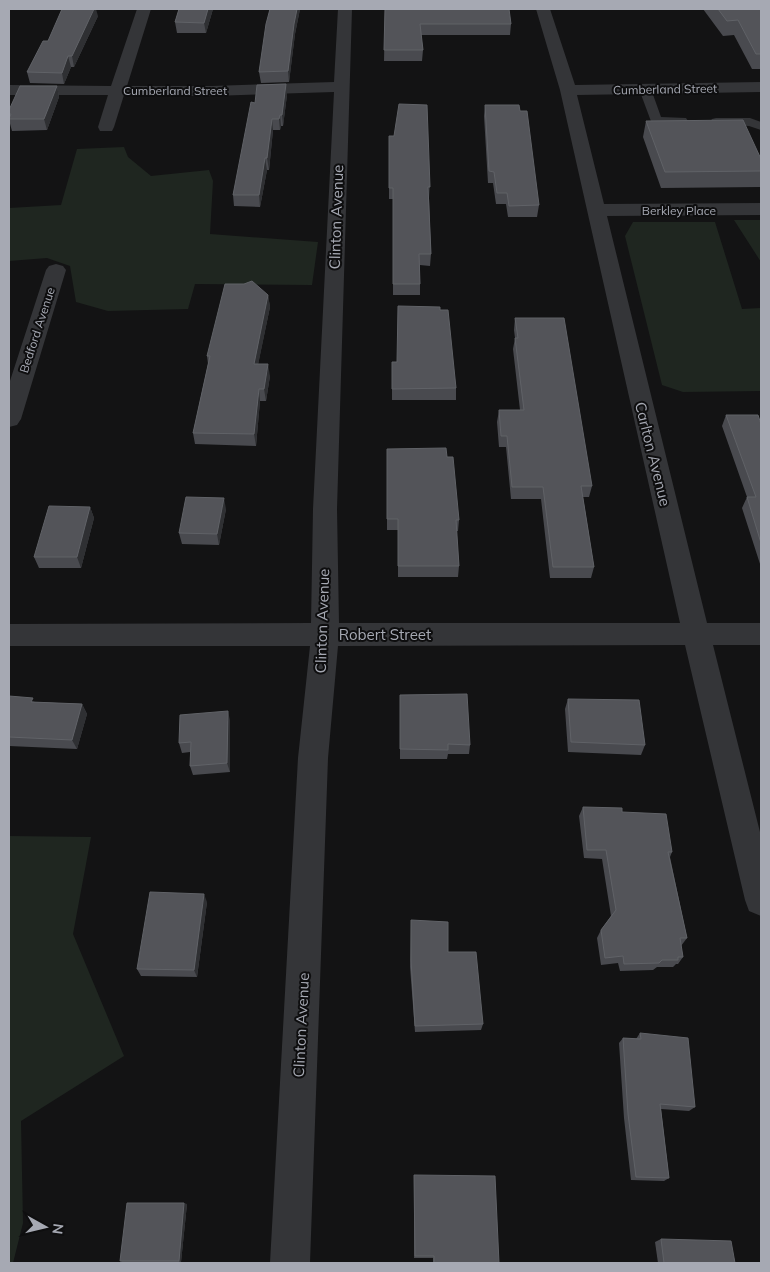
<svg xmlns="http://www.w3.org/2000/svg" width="770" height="1272" viewBox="0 0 770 1272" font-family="Mulish,sans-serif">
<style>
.green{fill:#1f2620}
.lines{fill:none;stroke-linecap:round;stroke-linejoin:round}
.service{fill:#343538;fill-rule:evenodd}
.minor{fill:#343538;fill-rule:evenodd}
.wall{fill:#494a4f}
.shaded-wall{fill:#2f3033}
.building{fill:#535459;stroke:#606267}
.labels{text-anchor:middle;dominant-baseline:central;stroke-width:4;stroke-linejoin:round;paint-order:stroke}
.far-street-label{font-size:12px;fill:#a6a9b3;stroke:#0e0e0f}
.street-label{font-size:15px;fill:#a6a9b3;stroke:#0e0e0f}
</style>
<rect width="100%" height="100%" fill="#131314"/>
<!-- green -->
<path class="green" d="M124,147L128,157L151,176L209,170L213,181L210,234L318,242L312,285L195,284L188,309L108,311L76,302L70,266L47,258L9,261V208L61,205L77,149Z
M734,220H761V262Z
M633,222H715L742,309L761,308V391L683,392L662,385L625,236Z
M9,836L91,837L73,934L124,1056L21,1121L23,1223L13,1263H9Z"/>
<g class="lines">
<!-- service -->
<path class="service" d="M645,85L651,89L661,117L686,118L688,121L686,124H652L639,89Z
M716,118H750L761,122V130L749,126L712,125L710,122L712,119Z"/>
<!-- minor -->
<path class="minor" d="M137,9H151L127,86H212L334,82L338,9H352L337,509L339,623H680L560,90L536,9H550L575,85L761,82V92L577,95L604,204L761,203V215L607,216L707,623H761V645H713L761,836V916L749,911L745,900L685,645L338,646L328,758L310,1263H270L298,758L310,646H9V624L311,623L313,509L334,92L212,96L124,95L114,127L112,131H100L98,127L108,95H9V85L111,86Z
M56,264L63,266L66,270L21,419L17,425L9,427V384L46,270L49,266Z"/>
</g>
<!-- wall -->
<path class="wall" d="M179,9H213L206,33H177L175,22Z
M270,9H300L295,34L289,82L261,83L259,72Z
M385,9L511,24L510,35H421L423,50L422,61H384Z
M703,9H761V69H752L734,35L723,36Z
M98,16L74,67H71L64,84L30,83L27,72L48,41Z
M286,84L287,95L283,126H281L280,130H273L269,170H267L260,207L234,206L233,195L255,103Z
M57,86L59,97L47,130L12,131L9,120V110Z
M485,105L539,205L537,217H508L506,204H496L493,183H488L484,116Z
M646,121L761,159V187L661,188L643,137Z
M389,136L429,198L431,254L430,266L420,265V295H393V199H389Z
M268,295L270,307L258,364L270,376L266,401H260L256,446L195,444L193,433L208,364L207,356Z
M515,318L592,486L589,497H583L594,567L591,578H550L541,499H511L506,447H499L497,422L499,410H520L513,349L515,338L514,330Z
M392,362L456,388V400H392Z
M726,415L761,424V567L742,508L747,497L722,426Z
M387,449L447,457L459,520L458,531H456L459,566L458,577H398V530H387Z
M90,507L94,518L81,568H39L34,557Z
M226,509L219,545L182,544L179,533Z
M400,695L470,745L469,754H448L447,759H400Z
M9,696L35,702L82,704L87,714L77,749L9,746Z
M568,699L645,745L641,755L568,752L565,709Z
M230,720V772L193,775L190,766V752L182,753L179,743Z
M583,807L622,812L672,852L670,857L687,938L681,946L683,957L678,964H676L673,967H657L653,970L620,971L618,963L601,965L597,938L601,930L611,916L602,859L584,858L579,816Z
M207,902L197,977L141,976L137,969Z
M411,920L448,952L483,1024L481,1030L415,1032L410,967Z
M640,1033L695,1107L689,1111L661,1109L669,1178L664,1181L631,1180L624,1118L619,1043L623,1038L636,1039Z
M414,1175L499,1263H433V1258H414Z
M187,1204L181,1262H122L120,1261Z
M661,1239L735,1263H658L655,1242Z"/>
<!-- shaded-wall -->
<path class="shaded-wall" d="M94,9H96L98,16L74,67L72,56Z
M208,9H213L206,33L204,23Z
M297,9H300L295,34L289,82L288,71L294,24Z
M68,56L71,67L64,84L62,73Z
M286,84L287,95L283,126L282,115Z
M57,86L59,97L47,130L44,119Z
M280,115L281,126L280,130L279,119Z
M272,119L273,130L269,170L267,158Z
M265,158L267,170L260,207L259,195Z
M428,187H430L429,198L428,199Z
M268,295L270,307L256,375L254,364Z
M268,364L270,376L266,401L264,389Z
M259,389L260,401L256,446L254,434Z
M224,498L226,509L219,545L217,534Z
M90,507L94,518L81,568L77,557Z
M82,704L87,714L77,749L72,740Z
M228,711L230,720V772L227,763Z
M204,894L207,902L197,977L194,970Z
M184,1203L187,1204L181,1262L179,1261Z"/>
<!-- building -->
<path class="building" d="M62,9H94L72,56H68L62,73L27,72L43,41H48Z
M179,9H208L204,23L175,22Z
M270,9H297L294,24L288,71L259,72L266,24Z
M385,9H509L511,24H420L423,50H384Z
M718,9H761V54H756L738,20L727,21Z
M286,84L282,115H280L279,119H272L267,158H265L259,195H233L251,102L255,103L257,85Z
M20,86H57L44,119H9L11,114H9V110Z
M399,104L427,105L430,187H428L431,254H419L420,284H393V188H389V136H394Z
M485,105H519L520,111H527L539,205L509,206L507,193H497L494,172L489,171Z
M743,120L761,159V171L665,172L646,121Z
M252,281L268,295L254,364H268L264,389H259L254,434L193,433L210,356H207L225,284H244Z
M398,306L440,307V310H448L456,388L392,389V362H397Z
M515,318H564L592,486H581L594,567H553L543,487H512L507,436H501L499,410H524L515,338H518Z
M726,415H758L761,424V543L747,497H756Z
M446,448L447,457H453L459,520H456L459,566H398V519H387V449Z
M186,497L224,498L217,534L179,533Z
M49,506L90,507L77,557H34Z
M467,694L470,745L448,744V750L400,749V695Z
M9,696L33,698L31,702L82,704L72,740L9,737Z
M568,699L639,700L645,745L571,742Z
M228,711L227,763L190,766L191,742L179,743L180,715Z
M583,807L622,808V812L666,814L672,852H668L687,938H680L683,957H678V960H662L659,963L624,964L623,956L605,958L601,930L616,910L606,850H587Z
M150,892L204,894L194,970L137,969Z
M411,920L448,922V952H476L483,1024L415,1026L411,960Z
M640,1033L688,1038L695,1107L660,1104L669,1178L636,1177L628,1114L623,1038L641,1039Z
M414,1175L495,1176L499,1263H434V1256H415Z
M127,1203H184L179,1261H120Z
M661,1239L731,1241L735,1263H664Z"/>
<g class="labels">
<!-- far-street labels -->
<g class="far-street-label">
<text transform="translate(665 89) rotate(-1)">Cumberland Street</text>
<text x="175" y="90">Cumberland Street</text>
<text x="679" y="210">Berkley Place</text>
<text transform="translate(37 330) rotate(-72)">Bedford Avenue</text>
</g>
<!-- street labels -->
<g class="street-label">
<text transform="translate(336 217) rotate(-88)">Clinton Avenue</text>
<text transform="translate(653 454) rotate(76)">Carlton Avenue</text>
<text transform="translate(322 621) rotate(-88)">Clinton Avenue</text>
<text x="385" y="634">Robert Street</text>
<text transform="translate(301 1025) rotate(-87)">Clinton Avenue</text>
</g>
</g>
<!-- border -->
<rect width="770" height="1272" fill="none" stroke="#a6a9b3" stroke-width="20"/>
<!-- north arrow -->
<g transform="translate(45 1227) rotate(98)" stroke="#0e0e0f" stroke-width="4" paint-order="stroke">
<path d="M0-4L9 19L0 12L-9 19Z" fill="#a6a9b3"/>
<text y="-8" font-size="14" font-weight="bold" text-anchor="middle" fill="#a6a9b3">N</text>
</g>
</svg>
